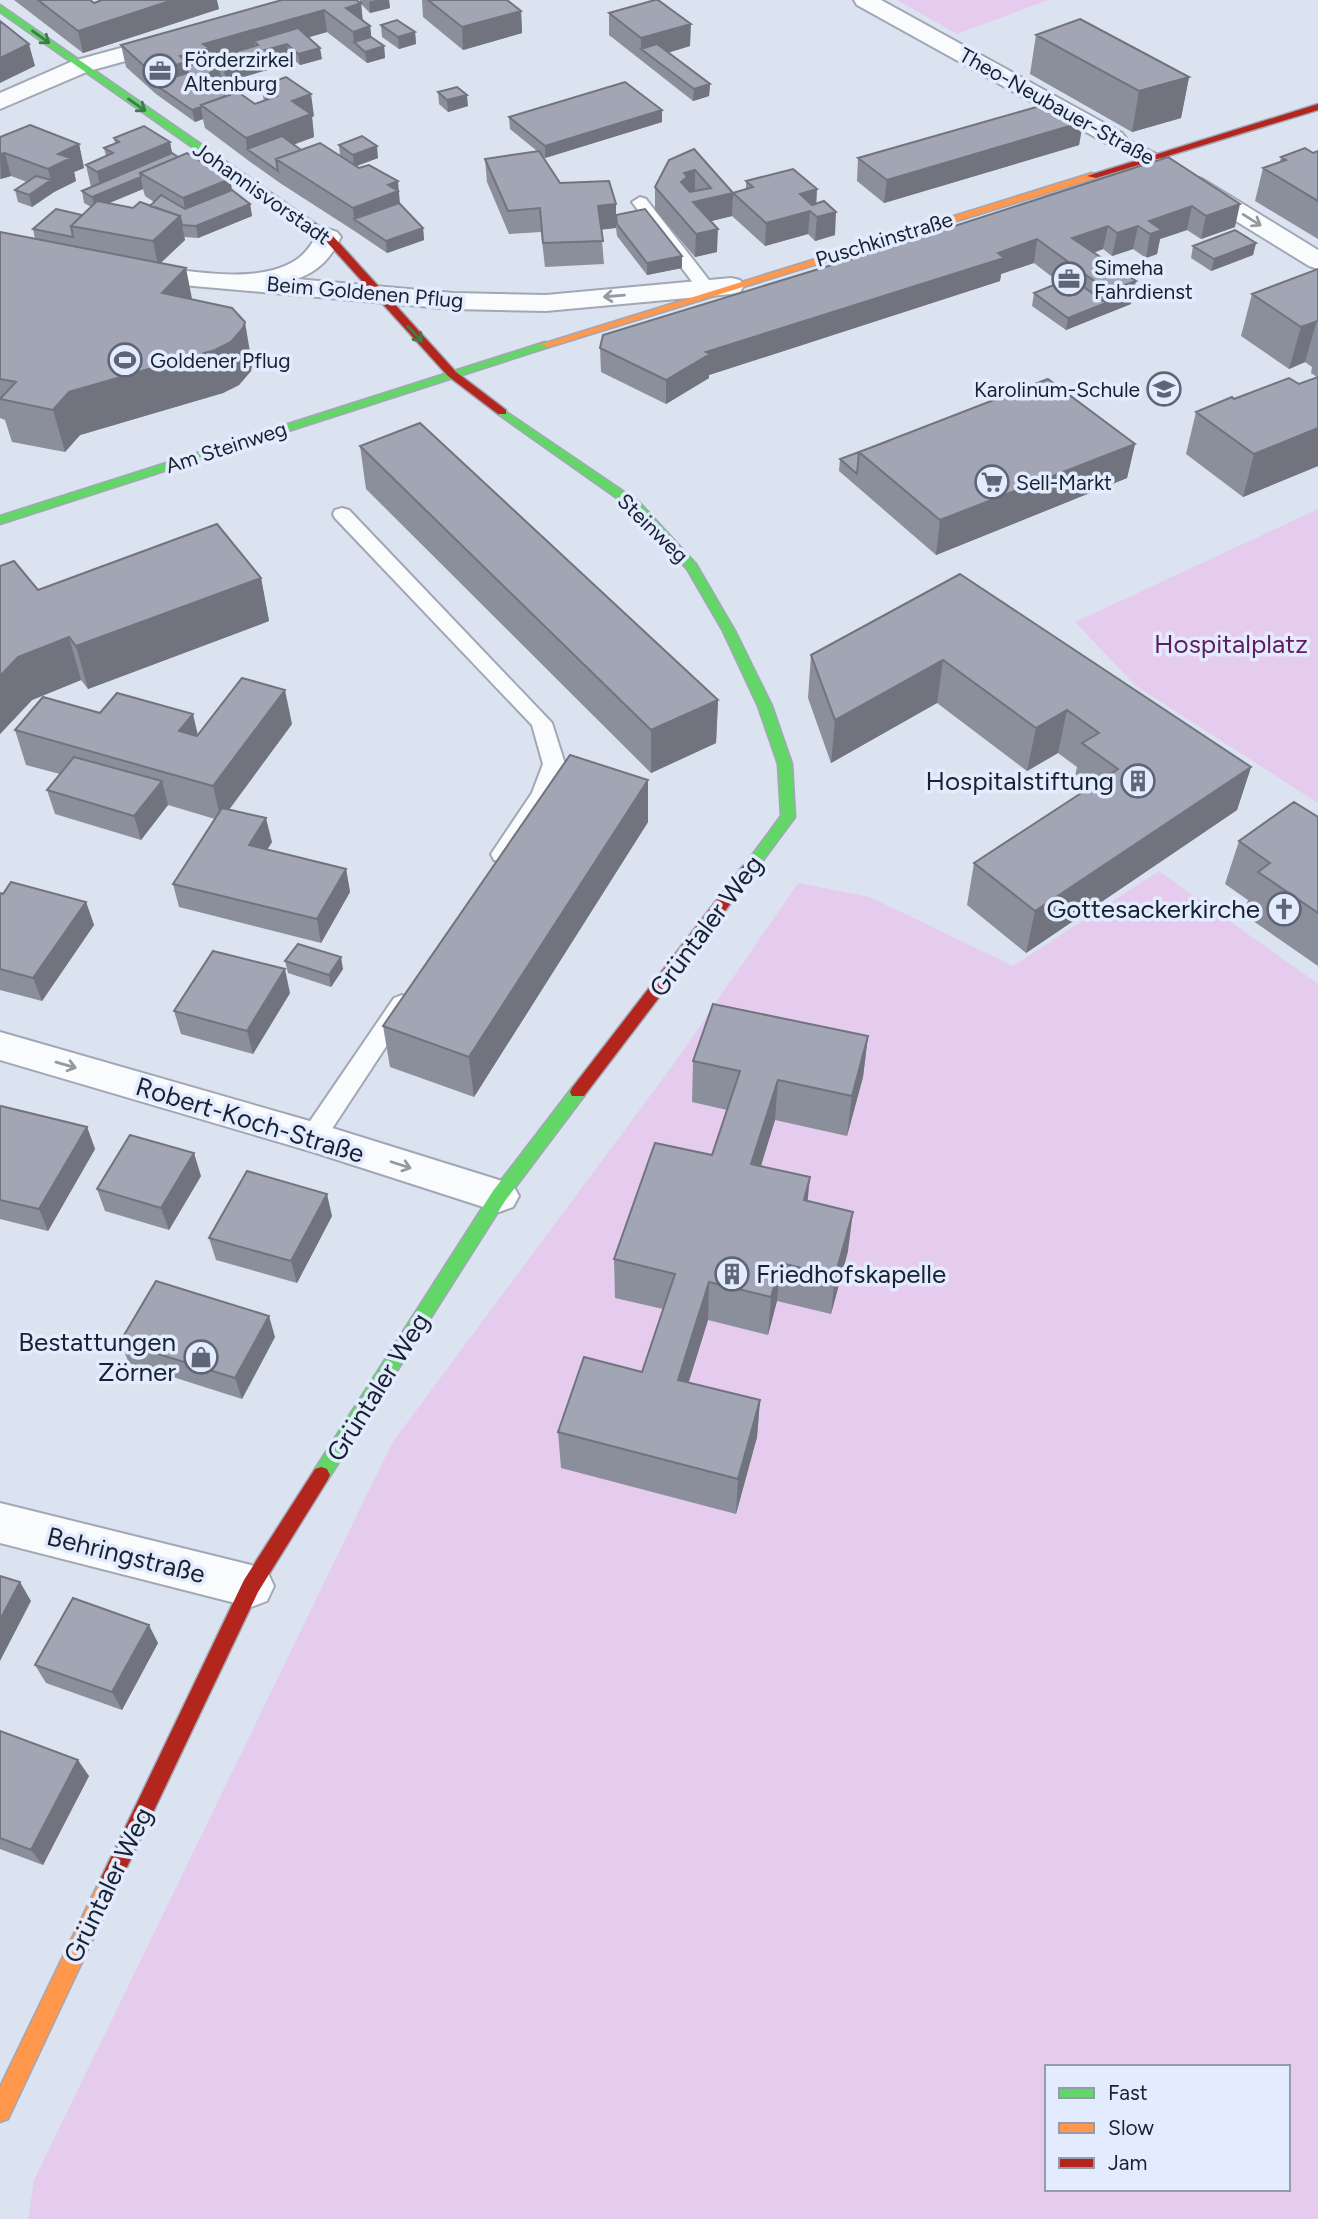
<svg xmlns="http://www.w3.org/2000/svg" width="1318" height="2219" viewBox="0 0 1318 2219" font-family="Figtree,sans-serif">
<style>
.green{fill:#e5ccef;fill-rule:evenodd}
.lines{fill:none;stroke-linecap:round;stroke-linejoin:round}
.lane-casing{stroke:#a1a7b5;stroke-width:4}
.street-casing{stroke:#a1a7b5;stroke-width:4}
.fast-casing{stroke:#a1a7b5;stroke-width:3}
.slow-casing{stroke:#a1a7b5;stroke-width:3}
.jam-casing{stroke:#a1a7b5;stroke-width:3}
.lane{fill:#fafbfd;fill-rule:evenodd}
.street{fill:#fafbfd;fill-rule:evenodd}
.fast{fill:#63d668;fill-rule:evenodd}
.slow{fill:#ff974d;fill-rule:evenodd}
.jam{fill:#b3261e;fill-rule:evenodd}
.wall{fill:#8b8e9b;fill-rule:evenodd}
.shaded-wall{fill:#71747e}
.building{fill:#a2a5b4;stroke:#71747e;stroke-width:2;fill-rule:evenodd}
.oneway{stroke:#3e7c4c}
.oneway2{stroke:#9599a1}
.labels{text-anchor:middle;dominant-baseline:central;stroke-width:7;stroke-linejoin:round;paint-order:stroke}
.far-poi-label{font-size:21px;fill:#1a2131;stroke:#e3ecfe;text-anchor:start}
.far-street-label{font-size:21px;fill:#1a2131;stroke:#e3ecfe}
.park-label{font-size:26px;fill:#5d1d60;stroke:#e3ecfe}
.poi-label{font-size:26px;fill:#1a2131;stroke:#e3ecfe;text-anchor:end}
.street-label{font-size:26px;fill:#1a2131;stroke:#e3ecfe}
</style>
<rect width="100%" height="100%" fill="#dbe2f0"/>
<!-- green -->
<path class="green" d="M897,0H1048L957,34Z
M1318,509V803L1136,686L1075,622Z
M1159,871L1318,984V2219H28L34,2180L392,1443L673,1065L798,883L870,897L1013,966ZM1047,2067H1288V2189H1047Z"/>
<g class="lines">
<defs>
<path id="lane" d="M1114,133L1158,155L1161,158L1158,161H1148L1109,141L1106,138L1109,135Z
M640,197L646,199L712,284L714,288L712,292H700L632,202Z
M342,508L349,510L552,723L565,764L553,795L510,860L502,862L494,860L491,854L532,793L543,764L532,725L335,518L333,514L335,510Z
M402,995L410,998L414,1004L410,1010L322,1144L313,1147L304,1144L301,1137L304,1130L394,998Z"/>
<path id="street" d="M854,0H881L1122,133L1126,138L1122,143H1106L857,5Z
M172,34L180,36L183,41L180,46L89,71L0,109V93L73,61Z
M1193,177L1202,179L1318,250V269L1309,266L1184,189L1181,184L1184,179Z
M328,229L337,232L341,237C331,258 318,272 296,279L453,293L546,295L731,278L740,280L744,286L740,292L731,294L546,311L453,309L137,281L128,278L124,273L128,268L137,265C184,269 261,288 300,257C309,250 313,241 319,232Z
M0,1032L313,1122L499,1180L513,1185L519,1196L513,1207L499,1212L313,1152L0,1060Z
M0,1503L251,1565L267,1571L274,1586L267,1601L251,1607L0,1543Z"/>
<path id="fast" d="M0,5L277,197V201H269L0,12Z
M545,342L551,345L549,347L0,524V516Z
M502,409L639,502L696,564L735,631L772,706L792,764L795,817L753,874L748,875L741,870L781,816L778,764L758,706L723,631L687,569L631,508L498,414V410Z
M578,1086L584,1088L586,1092L584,1096L505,1201L327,1481L321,1483L315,1481L312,1475L315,1469L493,1191L572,1088Z"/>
<path id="slow" d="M1092,173L1097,176L1096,178L549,347L539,345Z
M109,1873L116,1876L119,1883L116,1890L8,2119L0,2122V2087L102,1876Z"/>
<path id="jam" d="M1318,104V110L1096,178L1087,176Z
M269,197H277L332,235L456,372L506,410V414H498L448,376L324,239L269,201Z
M748,865L753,866L755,870L753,874L584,1096H572L570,1092L572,1088L743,866Z
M321,1467L327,1469L330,1475L327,1481L258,1592L116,1890L109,1893L102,1890L99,1883L102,1876L244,1580L315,1469Z"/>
</defs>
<!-- lane casing -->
<use href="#lane" class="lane-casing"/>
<!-- street casing -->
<use href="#street" class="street-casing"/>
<!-- fast casing -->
<use href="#fast" class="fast-casing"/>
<!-- slow casing -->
<use href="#slow" class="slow-casing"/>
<!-- jam casing -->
<use href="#jam" class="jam-casing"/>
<!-- lane -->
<use href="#lane" class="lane"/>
<!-- street -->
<use href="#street" class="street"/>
<!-- fast -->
<use href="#fast" class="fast"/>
<!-- slow -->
<use href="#slow" class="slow"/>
<!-- jam -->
<use href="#jam" class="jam"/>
</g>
<!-- wall -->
<path class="wall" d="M14,0H92H91L94,3L219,9L83,53Z
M360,0H389L390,8L370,13L361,4L363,21L370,26L371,37L384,46L385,58L367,63L327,32L308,37L322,59L300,65L288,55L272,60L274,68L226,82L221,78L211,86L226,96L255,104L264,101L261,86L314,116L312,117L314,137L293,145L301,150L340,156L339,145L378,158L356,166L400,204L423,228L424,240L387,253L356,232L280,183L249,161L205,128L203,119L195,122L156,94L126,67L121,45L360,3Z
M422,0H507L521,11L522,33L463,50L423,17Z
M609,13L690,46L668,53L710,84L709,96L693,101L609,35Z
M381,25L415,32L416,44L399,49L382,37Z
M1036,35L1189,77L1181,118L1132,132L1030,74Z
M438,92L468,106L448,112L439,104Z
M662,110V122L545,158L542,155L560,183L616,215L682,256V268L647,275L617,236L616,228L601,229L604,264L545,267L541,232L509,234L487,182L485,159L537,151L510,129L509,117Z
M1083,122L1079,145L884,203L857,181L858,158Z
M0,137L79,144L84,168L74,172L76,181L54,192L32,207L18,202L15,190L27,182L11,176L0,179Z
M114,138L170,142L172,153L178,157L230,179L232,190L250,204L252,216L198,238L184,237L185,240L161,263L192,299L252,364L251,371L239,385L223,393L80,435L65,452L12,442L5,420L0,418V232L35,239L33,229L82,215L91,207L84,203L82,191L91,187L86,165L106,156L104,148L115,144ZM143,189L145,196L154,202L150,206L133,208L109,203Z
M694,149L733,193L746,189V181L816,204L835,235L815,241L808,234L765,246L732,216L710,221L717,252L695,257L655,210V187Z
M1318,151V239L1255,201L1263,168L1280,162L1281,157L1313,153Z
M1168,157L1235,227L1201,239L1187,230L1160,239L1157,254L1146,258L1133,249L1112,256L1103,249L1094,253L1131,304L1066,330L1032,306L1034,293L1060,283L1034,263L1001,274L1000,281L709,375V378L666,404L601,372L600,348L871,253Z
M1256,243L1253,255L1211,271L1191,258L1193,246Z
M1318,269V466L1243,497L1186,454L1196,412L1234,399L1299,384L1317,377L1311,373L1312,367L1305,362L1289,369L1241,336L1252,294Z
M891,440L1135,444L1127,478L936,555L839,471L840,459Z
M360,446L718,700L716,743L651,773L366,489Z
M0,566L38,590L261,578L269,621L88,689L81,680L32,700L0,734Z
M960,574L1251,767L1237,810L1026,953L967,905L974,863L1082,793L1073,786L1077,767L1058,753L1027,771L937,703L831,763L808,698L811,655Z
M100,713L198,735L292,724L229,810L272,842L267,850L346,869L350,892L321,943L179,907L173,884L215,819L168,805L141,840L55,814L47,790L60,774L26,765L15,730Z
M648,780V822L474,1097L390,1067L383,1026Z
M1318,817V966L1243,914L1248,900L1225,884L1239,841Z
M0,893L86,902L94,925L42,1001L0,990Z
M285,961L343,969L331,987L288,973Z
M290,993L253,1054L181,1034L174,1011Z
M868,1036L863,1077L847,1136L775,1120L761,1166L808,1201L848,1251L831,1314L777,1301L768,1335L708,1320L688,1383L760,1400L757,1437L736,1514L561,1468L558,1432L642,1372L663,1309L615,1298L614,1259L712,1155L727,1110L692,1102L693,1061Z
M0,1108L87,1127L95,1149L48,1231L0,1219Z
M201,1176L169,1230L105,1211L97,1189Z
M332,1216L297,1283L216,1260L209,1238Z
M275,1337L242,1399L129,1363L120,1342Z
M158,1643L122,1710L46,1683L35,1665Z
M0,1731L89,1776L43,1865L0,1849Z"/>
<!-- shaded-wall -->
<path class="shaded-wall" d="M173,0H217L219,9L83,53L78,31Z
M376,0H389L390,8L370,13L369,2Z
M361,3L363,26L346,8Z
M324,10L327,32L259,52L258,45L254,41L255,53L153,83L151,72L203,44Z
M521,11L522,33L463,50L462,27Z
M691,24L690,46L652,57L641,49V38Z
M370,26L373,49L354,42L353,32Z
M415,32L416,44L399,49L398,37Z
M29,44L35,66L0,83V58Z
M287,44L288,55L272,60L274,68L226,82L224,70L265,50Z
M384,46L385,58L367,63L365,52Z
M320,48L322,59L300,65L298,54Z
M219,66L221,78L204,91L202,79Z
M1189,77L1181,118L1132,132L1139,91Z
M710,84L709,96L693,101L694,89Z
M311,94L314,116L312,117L314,137L259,157L247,149L246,138L292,101Z
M467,95L468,106L448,112L447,100Z
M201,107L203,119L195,122L192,110Z
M662,110V122L545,158V146Z
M1083,122L1079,145L884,203L887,180Z
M170,142L174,165L140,173L143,189L95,209L92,197L102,193L97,172Z
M79,144L84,168L74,172L76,181L54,192L32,207L29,195L51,180L48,169L58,154Z
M377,146L378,158L354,167L353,155Z
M5,153L11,176L1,179L0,154Z
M695,170V193L681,206V182L684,173Z
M230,179L234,202L187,221L183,198Z
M398,181L400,204L354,219L356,232L353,208L388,185Z
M817,189L816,213L810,211L808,234L765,246L766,223L800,194Z
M733,193L732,216L692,226L693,202Z
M250,204L252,216L198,238L196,226Z
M616,204V228L599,230L598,206Z
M1240,204L1235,227L1201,239L1206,216Z
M1192,206L1187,230L1160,239L1157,254L1146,258L1150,234L1149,221Z
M836,212L835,235L815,241L817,217Z
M180,216L185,240L158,265L153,241Z
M1108,226L1103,249L1068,261L1072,238Z
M1138,226L1133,249L1112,256L1117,233Z
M423,228L424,240L387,253L386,241Z
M718,229L717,252L695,257L696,234Z
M1037,239L1034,263L1001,274L1000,281L709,375V378L666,404V380L706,352Z
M1256,243L1253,255L1211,271L1214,259Z
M682,256V268L647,275V263Z
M186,268L194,309L162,293Z
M1136,281L1131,304L1103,315L1108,291Z
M1106,303L1103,315L1066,330L1068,318Z
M1317,320L1305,362L1289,369L1301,327Z
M245,322L252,364L251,371L239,385L223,393L80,435L65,452L53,410L69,392Z
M1318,428V466L1243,497L1254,454Z
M1135,444L1127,478L936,555L940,520Z
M261,578L269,621L88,689L76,646Z
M69,637L81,680L32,700L0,734V676L18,657Z
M943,660L937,703L831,763L835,720Z
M285,690L292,724L221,820L213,786Z
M718,700L716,743L651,773V730Z
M1067,710L1058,753L1027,771L1036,728Z
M193,714L201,748L179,731Z
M1251,767L1237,810L1026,953L1035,911Z
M648,780V822L474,1097L469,1057Z
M162,781L168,805L141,840L134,816Z
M266,818L272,842L254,869L249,845Z
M346,869L350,892L321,943L317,919Z
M86,902L94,925L42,1001L33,978Z
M341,957L343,969L331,987L329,975Z
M285,969L290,993L253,1054L247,1031Z
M868,1036L863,1077L847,1136L852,1096Z
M778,1080L775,1120L749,1204L751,1164Z
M87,1127L95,1149L48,1231L39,1209Z
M194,1153L201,1176L169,1230L161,1208Z
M810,1177L806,1217L804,1200Z
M327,1194L332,1216L297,1283L291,1261Z
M853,1212L848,1251L831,1314L835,1276Z
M781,1263L777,1301L768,1335L771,1297Z
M709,1282L708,1320L678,1417V1380Z
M269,1316L275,1337L242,1399L235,1378Z
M760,1400L757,1437L736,1514L738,1479Z
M20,1582L31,1601L0,1661V1620Z
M149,1625L158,1643L122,1710L112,1692Z
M78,1760L89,1776L43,1865L31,1850Z"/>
<!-- building -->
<path class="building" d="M38,0H90L94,3L102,0H173L78,31Z
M282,0H356L361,3L346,8L370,26L353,32L324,10L203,44L209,48L180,56L186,62L151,72L121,45Z
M428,0H507L521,11L462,27Z
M655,0H658L691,24L641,38L609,13Z
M1080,19L1189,77L1139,91L1036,35Z
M397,20L415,32L398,37L381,25Z
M0,21L29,44L0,58Z
M298,28L320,48L298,54L287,44L265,50L272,56L224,70L219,66L202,79L226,96L201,105V107L192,110L153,83L188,73L187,66L258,45L254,41Z
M371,37L384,46L365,52L354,42Z
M657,44L710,84L694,89L641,49Z
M286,77L311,94L292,101L311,114L246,138L201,105L238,92L255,104L277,96L261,86Z
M625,82L662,110L545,146L509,117Z
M457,87L467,95L447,100L438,92Z
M1054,102L1083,122L887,180L858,158Z
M30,125L79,144L58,154L71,158L48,169L5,153L0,154V137Z
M144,126L170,142L97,172L86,165L113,153L104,148L119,142L114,138Z
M282,136L301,150L276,159L278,171L247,149Z
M362,136L377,146L353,155L339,145Z
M320,143L359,168L369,165L398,181L388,185L398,191L353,208L276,159Z
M1305,148L1313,153L1318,151V201L1263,168L1286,160L1281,157Z
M694,149L733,193L693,202L718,229L696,234L655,187L669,160ZM695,170L711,188L690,192L681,182L687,177L684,173Z
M539,151L560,183L609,181L616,204L598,206L603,241L543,243L540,208L508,211L485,159Z
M172,153L178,157L140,173L141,177L92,197L82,191Z
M187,153L230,179L183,198L140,173Z
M1168,157L1240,204L1206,216L1192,206L1149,221L1162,230L1150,234L1138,226L1117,233L1108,226L1072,238L1136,281L1108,291L1037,239L998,253L1004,258L706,352L710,354L666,380L600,348L603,335L871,253Z
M793,169L817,189L800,194L812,205L824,201L836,212L817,217L810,211L766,223L733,193L753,187L746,181Z
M36,176L51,180L29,195L15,190Z
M232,190L250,204L196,226L182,225L180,216L150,206L161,195L185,209Z
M97,201L133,208L140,202L180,216L153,241L71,226Z
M399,203L423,228L386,241L354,219Z
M56,209L82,215L71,226L73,237L33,229Z
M645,209L682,256L647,263L617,224L616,215Z
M1235,230L1256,243L1214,259L1193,246Z
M0,232L186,268L162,293L232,308L245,322L243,328L231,342L215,350L69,392L53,410L0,399L16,382L0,379Z
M1318,269V321L1301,327L1252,294Z
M1071,278L1106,303L1068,318L1034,293Z
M1318,377V428L1254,454L1196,412L1232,397L1234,399L1289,378L1299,384Z
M1048,379L1135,444L940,520L859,452Z
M420,423L718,700L651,730L360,446Z
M891,440L859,452L857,474L840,459Z
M217,524L261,578L76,646L69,637L18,657L0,676V566L14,561L38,590Z
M960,574L1251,767L1035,911L974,863L1118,769L1082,743L1099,733L1067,710L1036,728L943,660L835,720L811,655Z
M242,678L285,690L213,786L15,730L43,697L100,713L117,693L193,714L179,731L197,736Z
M570,755L648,780L469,1057L383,1026Z
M74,757L162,781L134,816L47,790Z
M1294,802L1318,817V913L1258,872L1270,863L1239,841Z
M222,808L266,818L249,845L346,869L317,919L173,884Z
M11,882L86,902L33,978L0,969V893L3,894Z
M298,944L341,957L329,975L285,961Z
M213,951L285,969L247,1031L174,1011Z
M713,1004L868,1036L852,1096L778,1080L751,1164L810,1177L804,1200L853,1212L835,1276L781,1263L771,1297L709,1282L678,1380L760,1400L738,1479L558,1432L584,1357L642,1372L675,1274L614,1259L655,1143L712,1155L740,1071L693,1061Z
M1,1106L87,1127L39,1209L0,1200V1108Z
M130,1135L194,1153L161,1208L97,1189Z
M247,1171L327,1194L291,1261L209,1238Z
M156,1281L269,1316L235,1378L120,1342Z
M0,1576L20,1582L0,1620Z
M73,1598L149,1625L112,1692L35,1665Z
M0,1731L78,1760L31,1850L0,1838Z"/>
<!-- one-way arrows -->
<defs><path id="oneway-shaft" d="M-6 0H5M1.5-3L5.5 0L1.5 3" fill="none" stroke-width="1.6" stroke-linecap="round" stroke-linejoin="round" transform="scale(1.75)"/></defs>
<g class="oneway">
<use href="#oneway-shaft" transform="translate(41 37) rotate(36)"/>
<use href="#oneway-shaft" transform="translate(137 105) rotate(35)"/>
<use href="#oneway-shaft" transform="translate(415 334) rotate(47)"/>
</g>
<g class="oneway2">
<use href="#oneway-shaft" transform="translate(1252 220) rotate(32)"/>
<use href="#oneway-shaft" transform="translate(614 296) rotate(175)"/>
<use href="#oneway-shaft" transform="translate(66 1065) rotate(16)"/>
<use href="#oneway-shaft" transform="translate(401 1165) rotate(18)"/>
</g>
<!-- icons -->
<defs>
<symbol id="office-ring" viewBox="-11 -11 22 22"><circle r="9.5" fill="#e3ecfe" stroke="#5e6574" stroke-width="1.5"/><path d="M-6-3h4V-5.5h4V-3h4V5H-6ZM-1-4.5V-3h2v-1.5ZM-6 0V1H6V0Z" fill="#5e6574"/></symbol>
<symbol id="stadium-ring" viewBox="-11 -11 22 22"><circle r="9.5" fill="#e3ecfe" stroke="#5e6574" stroke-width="1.5"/><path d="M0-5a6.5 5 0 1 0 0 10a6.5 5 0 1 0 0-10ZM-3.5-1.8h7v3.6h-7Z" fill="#5e6574"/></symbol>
<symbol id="school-ring" viewBox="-11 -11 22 22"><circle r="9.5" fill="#e3ecfe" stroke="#5e6574" stroke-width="1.5"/><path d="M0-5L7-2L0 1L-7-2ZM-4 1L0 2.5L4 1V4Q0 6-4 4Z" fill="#5e6574"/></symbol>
<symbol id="supermarket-ring" viewBox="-11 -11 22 22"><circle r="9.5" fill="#e3ecfe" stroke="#5e6574" stroke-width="1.5"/><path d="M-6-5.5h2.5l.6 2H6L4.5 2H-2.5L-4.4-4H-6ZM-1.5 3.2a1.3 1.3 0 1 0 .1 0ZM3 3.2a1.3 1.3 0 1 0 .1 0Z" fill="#5e6574"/></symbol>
<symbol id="building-ring" viewBox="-11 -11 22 22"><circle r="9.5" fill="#e3ecfe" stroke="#5e6574" stroke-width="1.5"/><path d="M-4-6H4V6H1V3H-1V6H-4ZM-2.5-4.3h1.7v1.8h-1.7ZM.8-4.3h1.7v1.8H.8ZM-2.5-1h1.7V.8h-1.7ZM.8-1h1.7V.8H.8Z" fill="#5e6574"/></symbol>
<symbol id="church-ring" viewBox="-11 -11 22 22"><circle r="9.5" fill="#e3ecfe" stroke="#5e6574" stroke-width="1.5"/><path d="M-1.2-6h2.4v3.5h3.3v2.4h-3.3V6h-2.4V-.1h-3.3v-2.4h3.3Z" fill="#5e6574"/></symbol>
<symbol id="shop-ring" viewBox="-11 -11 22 22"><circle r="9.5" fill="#e3ecfe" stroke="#5e6574" stroke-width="1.5"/><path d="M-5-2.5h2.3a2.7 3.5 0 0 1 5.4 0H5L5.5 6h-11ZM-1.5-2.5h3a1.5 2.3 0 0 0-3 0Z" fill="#5e6574"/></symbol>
</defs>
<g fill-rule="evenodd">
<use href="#office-ring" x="141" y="52" width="38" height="38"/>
<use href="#office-ring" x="1050" y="260" width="38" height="38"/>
<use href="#stadium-ring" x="106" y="341" width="38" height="38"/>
<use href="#school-ring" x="1145" y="370" width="38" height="38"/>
<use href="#supermarket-ring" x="973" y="463" width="38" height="38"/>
<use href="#building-ring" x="1119" y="762" width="38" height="38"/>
<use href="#church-ring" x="1265" y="890" width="38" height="38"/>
<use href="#building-ring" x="713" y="1255" width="38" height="38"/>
<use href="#shop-ring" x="182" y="1338" width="38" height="38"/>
</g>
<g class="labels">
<!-- far-poi labels -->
<g class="far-poi-label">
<text x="184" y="59">Förderzirkel<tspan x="184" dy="24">Altenburg</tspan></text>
<text x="1094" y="267">Simeha<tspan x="1094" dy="24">Fahrdienst</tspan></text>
<text x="150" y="360">Goldener Pflug</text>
<text x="1140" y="389" text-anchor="end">Karolinum-Schule</text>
<text x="1016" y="482">Sell-Markt</text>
</g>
<!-- far-street labels -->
<g class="far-street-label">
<text transform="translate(1057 106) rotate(29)">Theo-Neubauer-Straße</text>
<text transform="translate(262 193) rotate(35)">Johannisvorstadt</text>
<text transform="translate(884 239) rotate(-17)">Puschkinstraße</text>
<text transform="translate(365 292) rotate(5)">Beim Goldenen Pflug</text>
<text transform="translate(226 447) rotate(-18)">Am Steinweg</text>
<text transform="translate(653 528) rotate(44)">Steinweg</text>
</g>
<!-- park labels -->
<g class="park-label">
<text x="1231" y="644">Hospitalplatz</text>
</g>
<!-- poi labels -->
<g class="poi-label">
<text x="1114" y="781">Hospitalstiftung</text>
<text x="1260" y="909">Gottesackerkirche</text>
<text x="756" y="1274" text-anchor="start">Friedhofskapelle</text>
<text x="176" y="1342">Bestattungen<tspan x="176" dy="30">Zörner</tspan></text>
</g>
<!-- street labels -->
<g class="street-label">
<text transform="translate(706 926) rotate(-53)">Grüntaler Weg</text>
<text transform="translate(250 1120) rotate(17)">Robert-Koch-Straße</text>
<text transform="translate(378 1387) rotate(-58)">Grüntaler Weg</text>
<text transform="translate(126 1555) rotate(14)">Behringstraße</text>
<text transform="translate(108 1885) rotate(-64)">Grüntaler Weg</text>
</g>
</g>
<!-- legend -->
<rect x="1045" y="2065" width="245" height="126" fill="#e3ecfe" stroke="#939bac" stroke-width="2"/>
<rect x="1059" y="2088" width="35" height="10" fill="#63d668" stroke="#939bac" stroke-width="2"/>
<text x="1108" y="2100" font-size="21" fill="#1a2131">Fast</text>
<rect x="1059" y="2123" width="35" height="10" fill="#ff974d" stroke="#939bac" stroke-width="2"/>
<text x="1108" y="2135" font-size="21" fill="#1a2131">Slow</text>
<rect x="1059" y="2158" width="35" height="10" fill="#b3261e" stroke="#939bac" stroke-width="2"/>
<text x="1108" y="2170" font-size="21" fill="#1a2131">Jam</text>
</svg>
